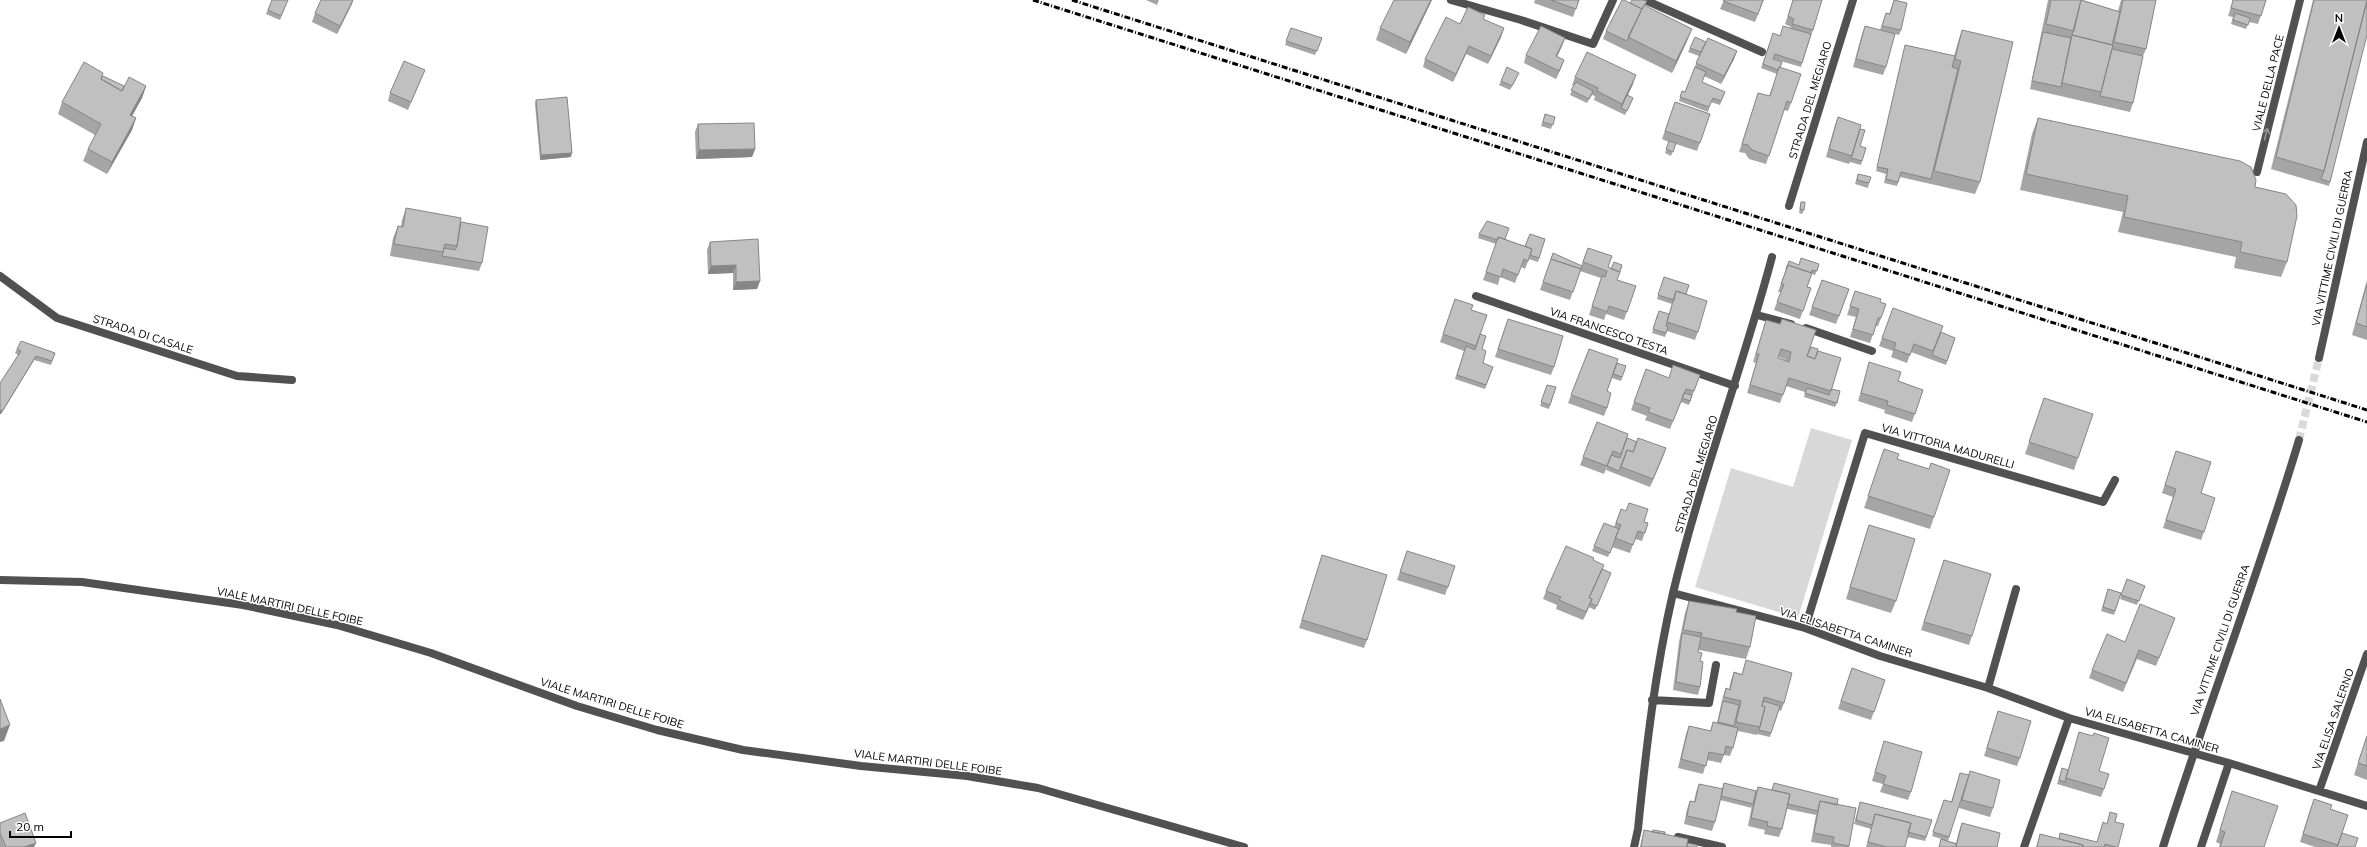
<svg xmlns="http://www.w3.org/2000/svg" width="2367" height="847" viewBox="0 0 2367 847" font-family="Mulish,sans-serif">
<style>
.green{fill:#d8d8d8}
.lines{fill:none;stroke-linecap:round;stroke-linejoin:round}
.tertiary-tunnel{stroke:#d9d9d9;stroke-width:8;stroke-dasharray:8 4;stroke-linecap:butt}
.minor{stroke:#515151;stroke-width:8}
.tertiary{stroke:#515151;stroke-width:8}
.rail{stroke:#000;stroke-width:3;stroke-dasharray:6 2 1 2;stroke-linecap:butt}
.wall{fill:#a5a5a5;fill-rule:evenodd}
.shaded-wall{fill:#868686}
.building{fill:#c0c0c0;stroke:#868686;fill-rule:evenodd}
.oneway{stroke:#979797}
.labels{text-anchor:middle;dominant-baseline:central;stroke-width:3;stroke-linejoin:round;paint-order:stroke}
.street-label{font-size:11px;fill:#000;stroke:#fff}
</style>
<rect width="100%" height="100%" fill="#fff"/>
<!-- green -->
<path class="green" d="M1811,428L1852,440L1798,618L1695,587L1731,468L1793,487Z"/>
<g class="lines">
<!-- tertiary-tunnel -->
<path class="tertiary-tunnel" d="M2299,440L2319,358"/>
<!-- minor -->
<path class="minor" d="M1451,0L1521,20L1593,44L1613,0
M1645,0L1762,52
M2257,172L2300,0
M1789,206L1853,0
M0,276L57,318L237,376L292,380
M1476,296L1735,386
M1757,315L1791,324
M1806,328L1872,351
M1673,593L1805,628L1880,656L1988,688L2069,718L2229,763L2367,806
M1805,628L1865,433L2103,502L2115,480
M1988,688L2016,589
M1652,700L1709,703L1716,665
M2319,791L2367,654
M1678,837L1722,847
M1634,847L1638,829C1646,749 1655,671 1673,593C1700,480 1742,370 1772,257
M2024,847L2069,718
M2201,847L2229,763"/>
<!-- tertiary -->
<path class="tertiary" d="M2319,358L2367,142
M0,580L82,582L243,605L337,625L431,653L577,706L657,730L743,750L861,766L967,776L1038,788L1244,847
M2163,847C2206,711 2258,577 2299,440"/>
<!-- rail -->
<path class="rail" d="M1033,0L2367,422
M1072,0L2367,410"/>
</g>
<!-- wall -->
<path class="wall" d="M272,0H288L280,20L266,14Z
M321,0H353L337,34L312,22L315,13Z
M1146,0H1159L1157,5Z
M1535,0H1579L1573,17L1534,3Z
M1724,0H1764L1755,22L1720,9Z
M1793,0L1813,30L1801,67L1774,59L1780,68L1791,103L1788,111L1784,110L1766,164L1749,159L1745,153L1739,152L1758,93L1769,96L1777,74L1761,68L1773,33L1780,36L1791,28V27L1785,24Z
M1894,0L1901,30L1899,35L1880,30L1886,13L1889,14Z
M2048,0H2082L2118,11L2121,0H2156L2146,49L2143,56L2133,103L2130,112L2030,89Z
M2233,0H2266L2258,24L2249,22L2246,29L2231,24L2233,17L2228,16Z
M2313,0H2367L2330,182L2329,186L2271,169Z
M1431,2L1406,54L1376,40L1380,28Z
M1630,3L1645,6L1692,29L1687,41L1672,73L1603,39L1606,31Z
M1460,24L1504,28L1501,37L1488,64L1466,54L1453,82L1423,67L1425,59Z
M1865,26L1886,67L1883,75L1853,67L1862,34Z
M1291,28L1322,38L1315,55L1285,45Z
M1962,30L1980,182L1975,194L1900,177L1897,186L1884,183L1886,174L1876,171L1904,49L1905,45L1954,56L1958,42Z
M1565,38L1562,46L1557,57L1564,60L1561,68L1556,79L1524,63L1526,55Z
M1706,42L1737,51L1734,59L1721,84L1704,76L1702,82L1725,92L1720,105L1711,102L1708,112L1679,101L1682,91L1685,92L1699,56L1688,52L1690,48Z
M425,70L408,110L388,101L390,93Z
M103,76L124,86H146L142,98L132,116L136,118L132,130L107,174L83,161L88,149L95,135L58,114L62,102Z
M1517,77L1510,90L1499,85L1501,81Z
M1575,77L1633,84L1628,95L1633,98L1625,115L1594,100L1595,96L1592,95L1587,103L1570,95L1574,86L1572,85Z
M536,100L571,157L540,160L535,104Z
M1675,102L1710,114L1697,151L1676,144L1671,156L1665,153L1669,142L1662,139Z
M1545,114L1555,117L1551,129L1541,126Z
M1838,117L1860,129V146L1862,161L1861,165L1850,162L1849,164L1826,157L1835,125Z
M2038,118L2255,187L2287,262L2281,277L2234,268L2236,257L2118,232L2123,212L2020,190L2032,134Z
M698,124L755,149L752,157L696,159L695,132Z
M1858,174L1869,183L1868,188L1855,184Z
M1801,202L1804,210L1802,214L1799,213L1800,206Z
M406,208L461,222L482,263L479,271L390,256L393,238L398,226H401L402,220Z
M1479,234L1505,239L1525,246L1545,239L1538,262L1529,259L1525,269L1521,267L1515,283L1500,277L1498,285L1483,280L1496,244L1478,238Z
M710,242L760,281L757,289L733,290V273L708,274L707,250Z
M1588,248L1608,267L1617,280L1636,286L1624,320L1606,314L1604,320L1589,315L1601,278L1580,271L1570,300L1540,290L1553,253L1581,266Z
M1789,261L1799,265L1819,264L1815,275L1812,274L1807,287L1811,288L1800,319L1774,310L1781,292H1778Z
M1664,277L1686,294L1698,332L1695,340L1667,331L1665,337L1652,333L1657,315L1669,314L1672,304L1657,299Z
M1822,280L1849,289L1836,324L1809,315Z
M2367,280V340L2352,335Z
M1855,291L1880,302L1881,318L1878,326H1876L1870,343L1850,337L1856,317L1847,315Z
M1455,299L1471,310L1480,334L1483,363L1493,367L1485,389L1455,379L1464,351L1440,342Z
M1893,308L1941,333L1955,338L1946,365L1911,352L1907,363L1891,357L1893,351L1879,346Z
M1508,319L1554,367L1551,375L1495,357Z
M1766,320L1809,351L1815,359L1831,389L1837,403L1835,407L1804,397L1805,392L1786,386L1780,403L1747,393L1756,363L1753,362ZM1779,357L1788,361L1778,358Z
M17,349L55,353L51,365L34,360L1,414H0V383L18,355L15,353Z
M1589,349L1617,363L1626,366L1621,381L1612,378L1607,391V408L1604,416L1568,403Z
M1869,362L1898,381L1923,390L1912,422L1884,413L1885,410L1858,401L1867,370Z
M1646,369L1669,378L1700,375L1689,405L1681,402L1683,397L1670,429L1645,420L1647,416L1631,410Z
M1547,385L1556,387L1549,409L1540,406Z
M2044,398L2078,458L2074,470L2025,454Z
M1597,422L1627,438L1637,442L1666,448L1650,487L1606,470L1610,459L1604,474L1580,465Z
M1884,449L1897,459L1934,517L1930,529L1864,508Z
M2176,451L2201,493L2204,532L2201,540L2163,528L2173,497L2162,493Z
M1621,509L1644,522L1648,523L1642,541L1635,539L1630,553L1612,547L1614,543L1608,557L1592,551L1604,523L1614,527Z
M1869,525L1896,601L1891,613L1846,599L1865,537Z
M1407,551L1448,587L1445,595L1397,580Z
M1322,555L1367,640L1364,648L1299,628Z
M1593,560L1602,569L1611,573L1595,610L1589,607L1583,620L1556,609L1557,605L1543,599L1546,591Z
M1944,560L1972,636L1969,645L1921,630Z
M2127,579L2145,586L2137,605L2120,599Z
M2108,589L2121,593L2114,615L2101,611Z
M1689,601L1736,612L1750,647L1746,659L1699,650L1698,652L1700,661V687L1698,695L1673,690L1679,642L1685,613Z
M2175,618L2156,666L2137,659L2123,692L2089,678L2092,670L2125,642Z
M1746,660L1784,703L1781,711L1779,710L1770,737L1757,734V735L1738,731L1733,748L1730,756L1724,755L1721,763L1707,760L1703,774L1678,768L1686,734L1689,726L1710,731L1713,722L1717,723L1723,696L1726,688L1729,689L1731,680L1734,672L1742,674Z
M1852,668L1885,680L1871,720L1838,709Z
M1998,711L2020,758L2017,766L1984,756Z
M2079,732L2099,771L2104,789L2101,797L2057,784L2061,772L2068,770Z
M2367,735V780L2354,775Z
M1884,741L1911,792L1908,800L1880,792L1883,784L1872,781Z
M1970,771L1993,808L1990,817L1959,808L1965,785L1948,841L1932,836L1944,800L1951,802L1960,773L1968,776Z
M1724,783L1756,791L1758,787L1772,790L1774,783L1837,805L1849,846V847H1831V845L1811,842L1816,815L1787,809L1782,829L1779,837L1764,834L1765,830L1748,826L1752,805V808L1720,800L1715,822L1712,831L1684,824L1687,809L1690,801L1694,802L1696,792L1699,784L1722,789Z
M2232,791L2264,847H2219L2220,844L2216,842Z
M1860,802L1932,820L1925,841L1907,837L1905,847H1866L1871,829L1854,824Z
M2311,807L2330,809L2342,833L2355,847H2315L2300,842Z
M2110,812L2115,822L2118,847H2036L2040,834L2059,839L2060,833L2097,842L2103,822L2107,824Z
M0,823L34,847H0Z
M1962,823L1997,847H1939L1941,839L1956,843L1959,831Z
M1644,830L1665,834L1697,847H1640L1642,838Z"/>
<!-- shaded-wall -->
<path class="shaded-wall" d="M353,0L352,4L337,34L340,26Z
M1431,0H1432L1431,2L1406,54L1410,42Z
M1504,28L1501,37L1488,64L1491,56Z
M1692,29L1687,41L1672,73L1676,61Z
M1565,38L1562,46L1553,64L1556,56Z
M1469,46L1466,54L1453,82L1456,74Z
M1737,51L1734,59L1721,84L1724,76Z
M1564,60L1561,68L1556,79L1559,71Z
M1636,75L1633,84L1621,108L1622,104Z
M146,86L142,98L126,127L130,115Z
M136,118L132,130L107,174L112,162Z
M755,149L752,157L696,159L699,150Z
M572,153L571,157L540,160L541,155Z
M736,265L733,273L708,274L711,266Z
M760,281L757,289L733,290L736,282Z
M36,356L34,360L1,414H0V411Z
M1666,448L1663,457L1650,487L1653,479Z
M1592,599L1589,607L1583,620L1586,612Z
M10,725L4,741L0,742V729Z
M36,843L34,847H24Z"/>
<!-- building -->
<path class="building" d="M272,0H288L281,16L268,10Z
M321,0H353L340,26L315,13Z
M1394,0H1431L1410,42L1380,28Z
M1551,0H1579L1576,9Z
M1622,0H1624L1642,9L1627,41L1606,31Z
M1632,0H1643L1647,1L1642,9L1630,3Z
M1724,0H1763L1758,14L1723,1Z
M1793,0H1822L1813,30L1792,24L1794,19L1788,16Z
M1894,0L1907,3L1901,30L1882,26L1886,13L1890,14Z
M2051,0H2081L2074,31L2046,24Z
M2081,0L2120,12L2112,45L2072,35Z
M2123,0H2156L2146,49L2114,42Z
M2233,0H2266L2261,16L2231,8Z
M2314,0H2367L2324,171L2276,157Z
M2367,1V35L2330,182L2321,179L2324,171Z
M1644,5L1692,29L1676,61L1628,37Z
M1468,7L1485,15L1483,19L1504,28L1491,56L1469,46L1456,74L1425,59L1446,17L1460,24Z
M2235,13L2250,18L2248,25L2233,20Z
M1541,26L1565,38L1556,56L1564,60L1559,71L1526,55Z
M1783,26L1811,34L1802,63L1775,54L1773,59L1782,62L1780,68L1779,67L1778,70L1763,64L1773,33L1780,36Z
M1865,26L1895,34L1886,67L1856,59Z
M1291,28L1322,38L1317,51L1286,41Z
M1962,30L2013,42L1980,182L1934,171L1961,61L1955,59Z
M2043,32L2071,38L2061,87L2032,81Z
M2072,35L2113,45L2101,92L2062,83Z
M1695,37L1706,42L1701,52L1690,48Z
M1708,38L1737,51L1724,76L1696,63Z
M1905,45L1955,56L1952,67L1958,69L1931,179L1901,172L1898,182L1886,179L1888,169L1877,167Z
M2112,49L2143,56L2133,103L2100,96Z
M1587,52L1636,75L1622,104L1597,91L1598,88L1575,77Z
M404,61L425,70L411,102L390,93Z
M84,62L103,73L101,79L122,91L129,77L146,86L130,115L136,118L112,162L88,149L101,124L62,102Z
M1507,67L1519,73L1512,86L1501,81Z
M1695,67L1706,72L1702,82L1725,92L1721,101L1713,98L1709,107L1680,97L1682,91L1685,92Z
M1779,67L1801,74L1791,103L1787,101L1769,156L1752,150L1748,145L1742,144L1758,93L1770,96Z
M103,76L124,86L122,91L101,79Z
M1576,82L1593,91L1589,99L1571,90Z
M1627,95L1633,98L1627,111L1621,108Z
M567,97L572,153L541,155L536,100Z
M1675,102L1710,114L1700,143L1665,131Z
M1545,114L1555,117L1553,125L1543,122Z
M1838,117L1861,125L1852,156L1829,149Z
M2038,118L2240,161L2251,167L2256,180L2255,187L2286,194L2296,205L2297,216L2287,262L2240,252L2242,242L2124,217L2128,196L2026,174Z
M754,123L755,149L699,150L698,124Z
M1860,129L1865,130L1860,146L1866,148L1862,161L1851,158Z
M1669,141L1676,143L1673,152L1666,149Z
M1858,174L1871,177L1869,183L1857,180Z
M1801,202H1805L1804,210L1800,209Z
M406,208L461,218L457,246L445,244L443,252L394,244L398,226L403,227Z
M1487,221L1509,228L1505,239L1498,237V240L1479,234Z
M461,222L488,227L482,263L442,256L444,248L455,250L457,246Z
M1530,234L1545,239L1539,258L1530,255L1532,249L1525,246Z
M1498,237L1532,249L1528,261L1524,259L1518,275L1503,269L1501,277L1486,272Z
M758,239L760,281L736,282V265L711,266L710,242Z
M1588,248L1612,256L1608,267L1620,272L1617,280L1636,286L1627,312L1609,306L1607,312L1592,306L1602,276L1605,277L1607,271L1583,262Z
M1553,253L1582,266L1581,269L1551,259Z
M1801,258L1819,264L1817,271L1812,270L1811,273L1788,265L1786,269L1789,261L1799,265Z
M1551,259L1581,269L1573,292L1543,282Z
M1614,262L1622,265L1620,272L1611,269Z
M1788,265L1812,273L1807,287L1811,288L1803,311L1777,302L1784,284H1781Z
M1664,277L1689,285L1686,294L1676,291L1674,300L1658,295Z
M1822,280L1849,289L1839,316L1812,307Z
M2367,284V327L2356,323Z
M1676,291L1707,301L1698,332L1667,322Z
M1855,291L1881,299L1880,302L1886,304L1881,318H1878L1873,335L1853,329L1859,309L1850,306Z
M1455,299L1473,305L1471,310L1487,315L1476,346L1443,334Z
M1893,308L1943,326L1933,351L1914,344L1910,355L1894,349L1896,343L1882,338Z
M1659,311L1669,314L1666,326L1668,327L1666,333L1653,329Z
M1508,319L1563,336L1554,367L1498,349Z
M1782,319L1816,330L1807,356L1815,359L1818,351L1841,358L1831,391L1789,378L1783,395L1750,385L1759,354H1756L1766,320L1780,324ZM1781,349L1791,352L1789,362L1778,358Z
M1941,332L1955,338L1947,361L1932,355Z
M1480,334L1486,336L1482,349L1486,351L1483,363L1493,367L1486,385L1457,375L1466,346L1475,350Z
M21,341L55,353L52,361L36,356L3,410L0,411V383L21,351L17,349Z
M1811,347L1818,349L1815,359L1807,356Z
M1589,349L1618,359L1607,391L1611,393L1607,408L1571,395Z
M1869,362L1901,372L1898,381L1923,390L1915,414L1887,405L1888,401L1861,393Z
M1617,363L1626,366L1622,377L1613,374Z
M1673,365L1700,375L1694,391L1686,389L1673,421L1648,412L1650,408L1634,402L1646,369L1669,378Z
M1547,385L1556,387L1550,405L1541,402Z
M1807,388L1829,395L1831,389L1840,391L1837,403L1805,393Z
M1684,393L1692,395L1690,401L1682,398Z
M2044,398L2093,414L2078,458L2029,442Z
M1597,422L1628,434L1621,454L1613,451L1607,466L1583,457Z
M1627,438L1637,442L1633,452L1627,450L1619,471L1607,466L1611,455L1620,458Z
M1638,438L1666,448L1653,479L1621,467L1627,450L1633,452Z
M1884,449L1899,454L1897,459L1929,469L1931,463L1950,470L1934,517L1868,496Z
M2176,451L2211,462L2201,493L2215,498L2204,532L2166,520L2176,489L2165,485Z
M1629,503L1648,509L1644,522L1648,523L1645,533L1638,531L1633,545L1615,538L1621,525L1616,523L1621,509L1626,511Z
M1604,523L1619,529L1610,553L1594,546Z
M1869,525L1915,539L1896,601L1850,587Z
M1566,546L1594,558L1593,560L1604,565L1589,598L1592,599L1586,612L1559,600L1561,597L1546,591Z
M1407,551L1455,566L1448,587L1400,572Z
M1322,555L1387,575L1367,640L1302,620Z
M1944,560L1991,574L1972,636L1924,622Z
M1602,569L1611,573L1597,606L1590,603L1592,599L1589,598Z
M2127,579L2145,586L2139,601L2121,595Z
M2108,589L2121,593L2115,611L2103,607Z
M1689,601L1737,609L1736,612L1756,616L1750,647L1701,637L1702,633L1683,630Z
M2140,604L2175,618L2159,658L2139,650L2126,683L2092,670L2107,634L2125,642Z
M1682,633L1701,637L1698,652L1702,653L1700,661L1703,662L1700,687L1676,682Z
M1746,660L1792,673L1784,703L1764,697L1762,706L1765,707L1760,727L1736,722L1741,701L1724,697L1726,688L1730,690L1734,672L1742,675Z
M1852,668L1885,680L1874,712L1841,701Z
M0,699L10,725L0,729Z
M1723,701L1739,705L1734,726L1718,722Z
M1763,701L1780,706L1771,733L1759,730L1765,707L1762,706Z
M1998,711L2031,721L2020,758L1987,748Z
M1713,722L1738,728L1733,748L1726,746L1724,755L1709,752L1706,766L1681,759L1689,726L1711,731Z
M2079,732L2093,736L2094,733L2109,738L2099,771L2109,774L2104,789L2066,778Z
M2367,736V766L2358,763Z
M1884,741L1922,752L1911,792L1883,784L1886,776L1875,772Z
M2062,768L2068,770L2065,782L2059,780Z
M1970,771L2000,780L1993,808L1962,800Z
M1960,773L1969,775L1949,837L1933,832L1944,800L1952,802Z
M1724,783L1756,791L1753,804L1721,796Z
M1774,783L1838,799L1837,805L1820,801L1819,805L1818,811L1788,804L1790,794L1772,790Z
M1699,784L1723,789L1715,822L1687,816L1690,801L1695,802Z
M1758,787L1790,794L1782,829L1767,826L1768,822L1751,818Z
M2232,791L2278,806L2264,847H2220L2225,832L2220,830Z
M2314,799L2332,805L2330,809L2348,815L2338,845L2303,834Z
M1820,801L1856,808L1849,846L1833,843L1834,837L1814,833Z
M1860,802L1932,820L1926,837L1908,832L1911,823L1875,814L1872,825L1856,820Z
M2110,812L2117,814L2115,822L2124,824L2118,847H2116L2105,844L2104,847H2083V845L2059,839L2060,833L2097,842L2103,822L2107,824Z
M25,813L36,843L24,847H6L0,833V823Z
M1875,814L1911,823L1905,847H1887L1868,842Z
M1962,823L2000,833L1997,847H1956Z
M1644,830L1688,839L1687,847H1641Z
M1653,830L1665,832V834L1652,832Z
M2342,833L2358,838L2355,847H2337Z
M2040,834L2083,845V847H2037Z
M1941,839L1956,844V847H1939Z
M1687,843L1697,845V847H1687Z"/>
<!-- one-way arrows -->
<defs><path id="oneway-shaft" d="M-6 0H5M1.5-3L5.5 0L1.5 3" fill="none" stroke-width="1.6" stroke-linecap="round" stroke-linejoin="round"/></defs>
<use class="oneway" href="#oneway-shaft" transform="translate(2266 134) rotate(-76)"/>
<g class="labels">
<!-- street labels -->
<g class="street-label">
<text transform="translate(2268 83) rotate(-76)">VIALE DELLA PACE</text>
<text transform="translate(1810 100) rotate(-73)">STRADA DEL MEGIARO</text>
<text transform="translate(2332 248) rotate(-78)">VIA VITTIME CIVILI DI GUERRA</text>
<text transform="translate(1609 331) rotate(19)">VIA FRANCESCO TESTA</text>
<text transform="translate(143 334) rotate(18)">STRADA DI CASALE</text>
<text transform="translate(1948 446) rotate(16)">VIA VITTORIA MADURELLI</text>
<text transform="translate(1696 474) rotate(-73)">STRADA DEL MEGIARO</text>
<text transform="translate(290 606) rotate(12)">VIALE MARTIRI DELLE FOIBE</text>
<text transform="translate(1846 632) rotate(18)">VIA ELISABETTA CAMINER</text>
<text transform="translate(2220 640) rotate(-71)">VIA VITTIME CIVILI DI GUERRA</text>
<text transform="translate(612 703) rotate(17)">VIALE MARTIRI DELLE FOIBE</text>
<text transform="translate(2333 719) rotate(-71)">VIA ELISA SALERNO</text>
<text transform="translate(2152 730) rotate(16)">VIA ELISABETTA CAMINER</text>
<text transform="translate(928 762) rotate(7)">VIALE MARTIRI DELLE FOIBE</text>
</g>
</g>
<!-- north arrow -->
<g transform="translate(2339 28)" stroke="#ffffff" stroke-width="3" paint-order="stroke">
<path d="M0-3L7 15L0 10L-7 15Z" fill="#000000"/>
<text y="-6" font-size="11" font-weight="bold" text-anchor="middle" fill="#000000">N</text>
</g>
<!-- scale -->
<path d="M10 831v6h61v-6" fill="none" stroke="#000000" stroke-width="2"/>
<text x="16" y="831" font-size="12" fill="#000000" stroke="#ffffff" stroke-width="3" paint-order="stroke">20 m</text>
</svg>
